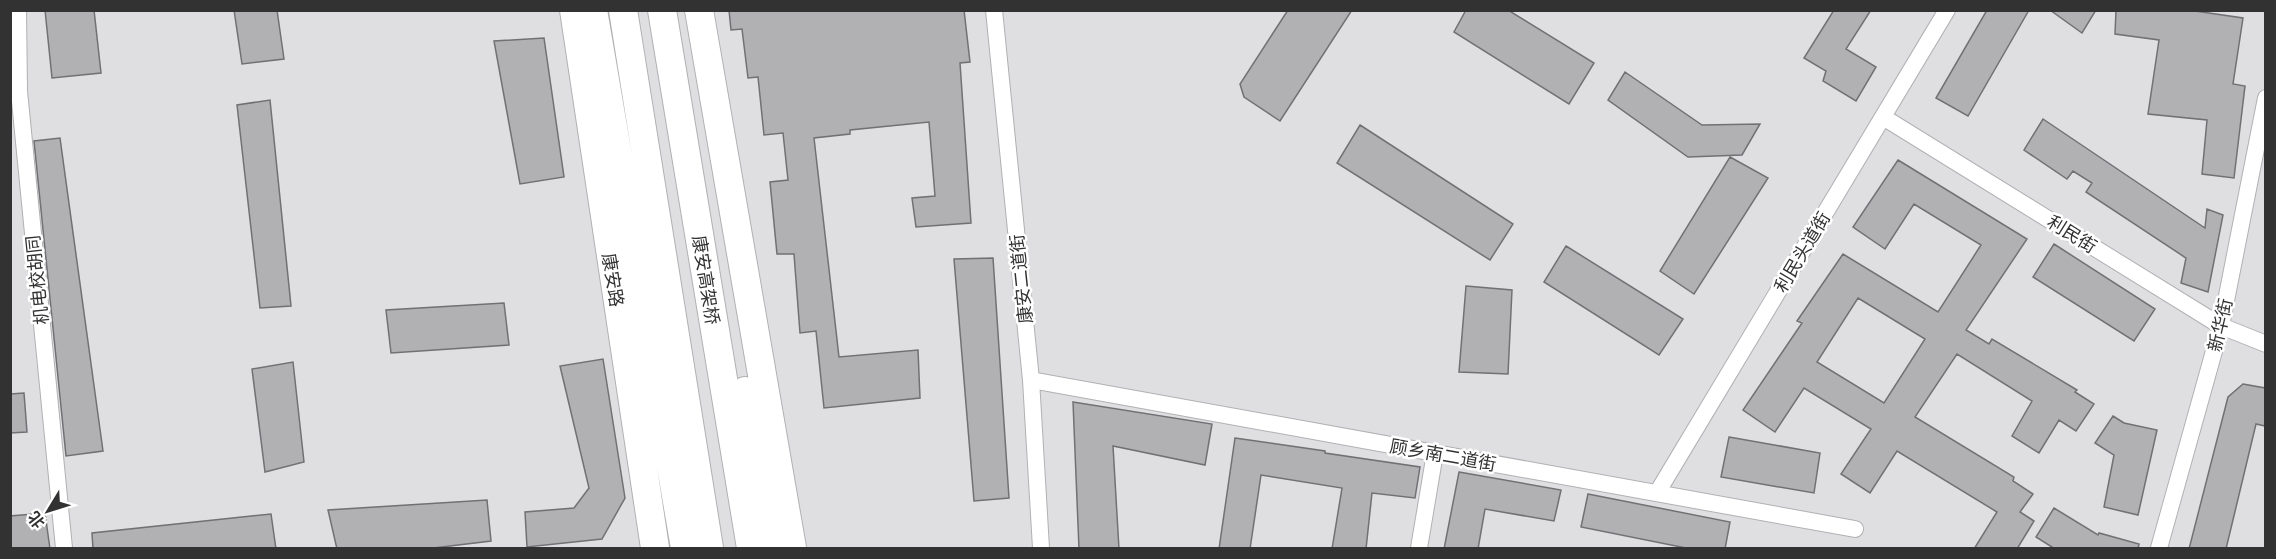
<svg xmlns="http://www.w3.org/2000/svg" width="2276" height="559" viewBox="0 0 2276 559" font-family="Mulish,'Noto Sans SC',sans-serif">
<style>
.building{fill:#b1b1b4;stroke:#717174;stroke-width:1.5;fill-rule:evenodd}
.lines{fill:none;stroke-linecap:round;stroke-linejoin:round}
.minor-casing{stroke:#b1b1b4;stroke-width:18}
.trunk-casing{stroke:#b1b1b4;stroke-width:30}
.minor{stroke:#fff;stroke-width:16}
.trunk{stroke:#fff;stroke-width:28}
.labels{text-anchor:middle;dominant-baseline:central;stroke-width:5;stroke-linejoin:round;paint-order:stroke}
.street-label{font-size:18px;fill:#323233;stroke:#fff}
</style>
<rect width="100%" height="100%" fill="#dfdfe2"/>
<!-- building -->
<path class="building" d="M45,10H94L101,73L52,78Z
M234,10H277L284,59L242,64Z
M729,10H964L970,62L960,63L971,223L916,227L912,198L935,196L929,122L850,130V134L814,138L839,357L918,350L920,398L824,408L816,331L800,333L794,254H777L770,182L788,180L783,133L764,135L758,77L748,78L742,29L731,30Z
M1288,10H1352L1280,121L1244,97L1240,84Z
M1466,10H1508L1594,63L1569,104L1454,32Z
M1834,10H1871L1846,49L1876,67L1856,101L1823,81L1826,71L1804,58Z
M1987,10H2029L1968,116L1936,98Z
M2050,10H2096L2082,33Z
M2116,10H2188L2243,18L2233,84L2245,86L2234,178L2202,174L2207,120L2148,114L2159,40L2115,34Z
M544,38L564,177L520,184L494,41Z
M1625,72L1702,125L1760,124L1742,155L1688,157L1608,100Z
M270,100L291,306L260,308L237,105Z
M2043,119L2205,228L2207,209L2223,215L2208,292L2181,283L2186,258L2086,192L2092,183L2073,171L2067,179L2024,150Z
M1360,125L1513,224L1490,260L1337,163Z
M60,138L103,451L66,456L34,141Z
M1730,157L1768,178L1694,294L1660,271Z
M1898,160L2027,239L1966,330L1989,344L1992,339L2077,390L2075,392L2094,404L2076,431L2059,420L2039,453L2012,436L2032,401L1957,354L1915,417L2014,477L2013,481L2033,494L2020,512L2034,521L2017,549H1974L1997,512L1897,451L1870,493L1841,474L1871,429L1804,388L1775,432L1743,410L1802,323L1797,321L1843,254L1938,312L1981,245L1914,204L1885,249L1853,227ZM1858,298L1925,339L1884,403L1817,362Z
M2054,244L2155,309L2134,341L2033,277Z
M1566,246L1683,319L1659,355L1544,282Z
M993,258L1009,498L974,501L954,259Z
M1466,286L1512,290L1508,374L1459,372Z
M504,303L509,345L391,353L386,310Z
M603,359L625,498L602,539L527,547L525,512L574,508L589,488L560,366Z
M293,362L304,462L265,472L252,369Z
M2243,384L2265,388V426L2256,424L2226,549H2189L2228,397Z
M24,393L27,432L10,433V394Z
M1073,402L1212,424L1205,465L1113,446L1119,549H1079Z
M2113,416L2124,423L2157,430L2138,515L2104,507L2114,455L2095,443Z
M1729,437L1820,453L1814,493L1721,477Z
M1235,438L1325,451V453L1420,467L1415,498L1372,493L1366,549H1332L1342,488L1261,475L1250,549H1219Z
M1459,472L1561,490L1554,521L1485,509L1478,549H1444Z
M1588,494L1730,522L1725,549H1691L1581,527Z
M487,500L491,541L425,549H337L328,510Z
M2054,508L2098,535L2099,533L2139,544L2138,549H2055L2036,537Z
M45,513L50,549H10V516Z
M271,514L276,549H93L92,533Z"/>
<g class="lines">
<defs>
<path id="minor" d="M18,10L19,91L64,548
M994,10L1031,380L1041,548
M1883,117L2221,326L2266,344
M1031,380L1855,529
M1657,493L1947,10
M1419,548L1435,453
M2159,548L2221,326L2266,98"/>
<path id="trunk" d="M574,10L655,548
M593,10L685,548
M623,10L709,548
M662,10L751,548
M699,10L792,548
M745,391L771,548"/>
</defs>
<!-- minor casing -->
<use href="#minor" class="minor-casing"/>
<!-- trunk casing -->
<use href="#trunk" class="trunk-casing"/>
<!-- minor -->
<use href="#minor" class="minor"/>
<!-- trunk -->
<use href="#trunk" class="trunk"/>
</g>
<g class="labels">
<!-- street labels -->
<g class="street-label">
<text transform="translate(2072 234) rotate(32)">利民街</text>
<text transform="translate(1802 252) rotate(-59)">利民头道街</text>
<text transform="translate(1021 279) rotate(-96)">康安二道街</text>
<text transform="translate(37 280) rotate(-96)">机电校胡同</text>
<text transform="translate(613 280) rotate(81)">康安路</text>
<text transform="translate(706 280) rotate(81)">康安高架桥</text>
<text transform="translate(2220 325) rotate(-77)">新华街</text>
<text transform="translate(1443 455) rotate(10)">顾乡南二道街</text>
</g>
</g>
<!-- border -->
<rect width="2276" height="559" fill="none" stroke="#323233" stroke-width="24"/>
<!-- north arrow -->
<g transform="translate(48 511) rotate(232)" stroke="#ffffff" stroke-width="4.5" paint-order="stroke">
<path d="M0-4.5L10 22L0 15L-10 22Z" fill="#323233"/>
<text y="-9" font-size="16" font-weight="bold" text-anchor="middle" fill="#323233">北</text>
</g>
</svg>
